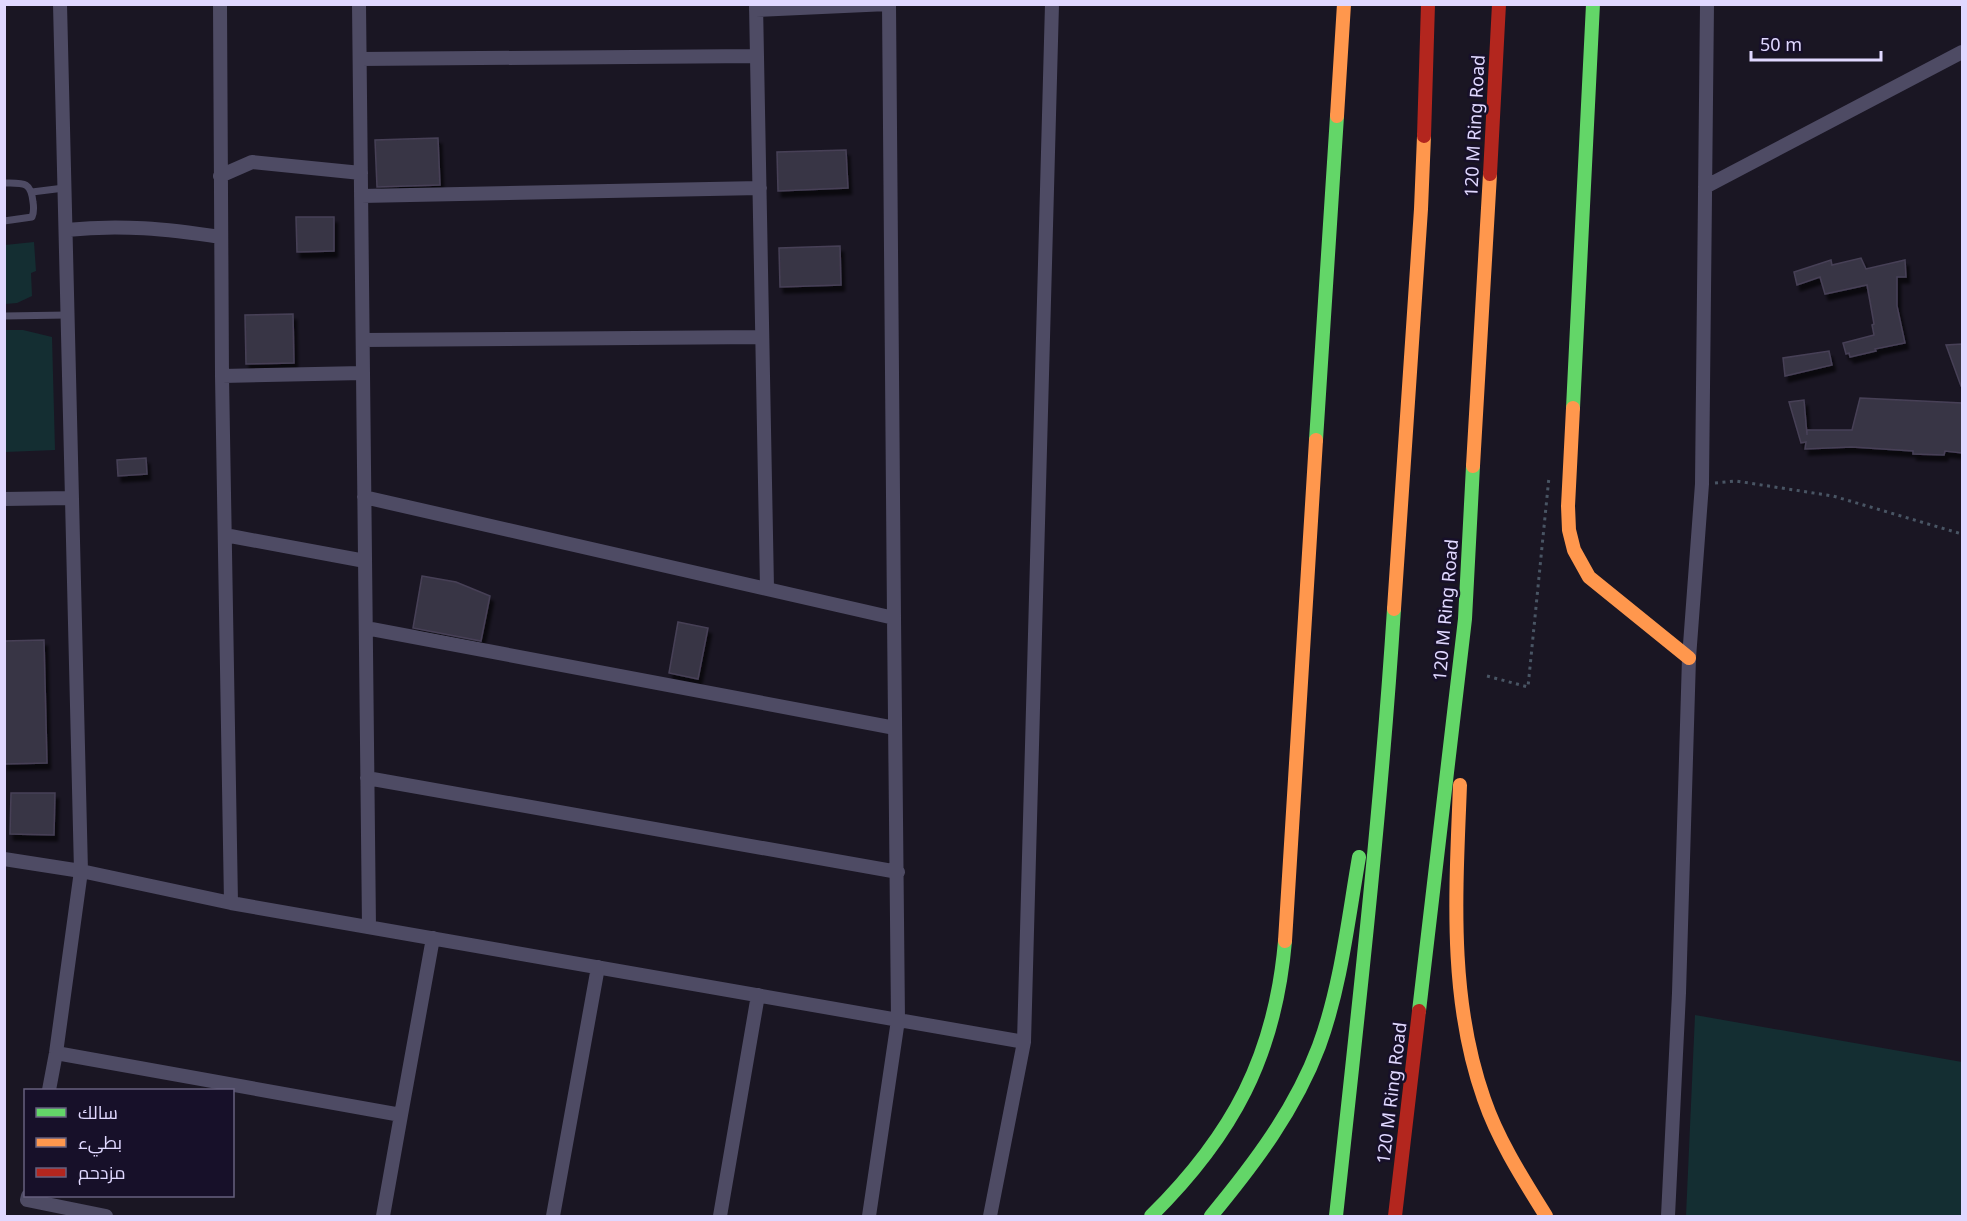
<svg xmlns="http://www.w3.org/2000/svg" width="1967" height="1221" viewBox="0 0 1967 1221" font-family="'Noto Sans',Cairo,sans-serif">
<style>
.green{fill:#142e32}
.building{fill:#393445;stroke:#474157;stroke-width:1.5;filter:url(#shadow)}
.lines{fill:none;stroke-linecap:round;stroke-linejoin:round}
.path{stroke:#495564;stroke-width:3;stroke-dasharray:3 4.5;stroke-linecap:butt}
.lane{stroke:#4e4b64;stroke-width:7}
.street{stroke:#4e4b64;stroke-width:14}
.fast{stroke:#63d668;stroke-width:14}
.slow{stroke:#ff974d;stroke-width:14}
.jam{stroke:#b3261e;stroke-width:14}
.labels{text-anchor:middle;dominant-baseline:central;stroke-width:5;stroke-linejoin:round;paint-order:stroke}
.street-label{font-size:18px;fill:#e0d8ff;stroke:#171029}
</style>
<defs>
<filter id="shadow"><feDropShadow dx="3.5" dy="6" stdDeviation="1.5" flood-color="#0009"/></filter>
</defs>
<rect width="100%" height="100%" fill="#1a1623"/>
<!-- green -->
<path class="green" d="M34,242L36,271L31,273L32,296L17,303L5,304V245Z
M5,330H23L52,337L55,450L5,452Z
M1695,1015L1962,1062V1216H1686Z"/>
<!-- building -->
<path class="building" d="M438,138L440,185L377,187L375,140Z
M846,150L848,188L778,191L777,152Z
M296,217H334V251L297,252Z
M840,246L841,285L780,287L779,248Z
M1861,258L1866,269L1905,260L1906,277H1897V306L1905,343L1875,349L1876,351L1850,357L1849,353L1846,354L1843,343L1874,335L1872,325L1874,324L1867,285L1825,294L1820,277L1797,285L1794,272L1831,260L1832,265Z
M293,314L294,363L246,364L245,315Z
M1962,344V386H1961L1946,345Z
M1829,351L1832,365L1785,376L1783,358Z
M1860,398L1962,403V453L1945,451L1944,455L1913,454V451L1852,447L1805,449L1806,442L1801,443L1789,402L1804,400L1807,435V430H1852Z
M146,458L147,474L118,476L117,460Z
M422,576L456,582L490,596L481,641L413,628Z
M678,622L708,628L698,679L669,673Z
M44,640L47,763L4,764V641Z
M11,793H55L54,835L10,834Z"/>
<g class="lines">
<!-- path -->
<path class="path" d="M1715,483L1736,481L1833,496L1962,534
M1487,676L1528,687L1549,477"/>
<!-- lane -->
<path class="lane" d="M4,183C23,183 31,181 33,202C34,208 34,212 32,217L4,221
M32,192L64,188
M4,316L67,315"/>
<!-- street -->
<path class="street" d="M220,4L222,376L231,903
M359,4L369,927
M756,4L767,588
M889,4L894,618
M756,10L888,4
M360,59L757,56
M220,176L252,162L361,173
M1705,187L1962,52
M361,196L760,188
M66,230C121,224 167,229 221,237
M363,340L762,337
M222,376L363,373
M364,497L894,618L898,1020L869,1216
M4,499L72,498
M225,535L365,561
M366,628L895,728
M367,778L898,872
M4,859L81,871L231,903L1024,1042
M56,1053L401,1115L383,1216
M49,1090L56,1053L81,871L60,4
M401,1115L433,938
M28,1196L27,1200L106,1216
M553,1216L598,967
M720,1216L758,995
M990,1216L1024,1042L1052,4
M1668,1216L1679,993L1689,658L1702,484L1707,4"/>
<!-- fast -->
<path class="fast" d="M1573,408L1593,4
M1316,440L1337,116
M1419,1011L1465,619L1473,466
M1151,1216C1233,1135 1275,1056 1285,941
M1211,1216C1254,1164 1295,1110 1319,1046C1341,986 1348,920 1359,857
M1336,1216C1358,1014 1381,812 1394,609"/>
<!-- slow -->
<path class="slow" d="M1337,116L1344,4
M1573,408L1568,506L1569,530L1574,550L1589,577L1689,658
M1473,466L1490,174
M1394,609L1421,209L1424,136
M1460,785C1456,890 1448,997 1484,1099C1498,1140 1523,1179 1546,1216
M1285,941L1316,440"/>
<!-- jam -->
<path class="jam" d="M1424,136L1428,4
M1490,174L1499,4
M1395,1216L1419,1011"/>
</g>
<g class="labels">
<!-- street labels -->
<g class="street-label">
<text transform="translate(1474 126) rotate(-87)">120 M Ring Road</text>
<text transform="translate(1445 610) rotate(-85)">120 M Ring Road</text>
<text transform="translate(1391 1093) rotate(-83)">120 M Ring Road</text>
</g>
</g>
<!-- border -->
<rect width="1967" height="1221" fill="none" stroke="#e0d8ff" stroke-width="12"/>
<!-- legend -->
<rect x="24" y="1089" width="210" height="108" fill="#171029" stroke="#67607f" stroke-width="1.5"/>
<rect x="36" y="1108" width="30" height="9" fill="#63d668" stroke="#67607f" stroke-width="1.5"/>
<text x="78" y="1119" font-size="18" fill="#e0d8ff">سالك</text>
<rect x="36" y="1138" width="30" height="9" fill="#ff974d" stroke="#67607f" stroke-width="1.5"/>
<text x="78" y="1149" font-size="18" fill="#e0d8ff">بطيء</text>
<rect x="36" y="1168" width="30" height="9" fill="#b3261e" stroke="#67607f" stroke-width="1.5"/>
<text x="78" y="1179" font-size="18" fill="#e0d8ff">مزدحم</text>
<!-- scale -->
<path d="M1751 51v9h130v-9" fill="none" stroke="#e0d8ff" stroke-width="3"/>
<text x="1760" y="51" font-size="18" fill="#e0d8ff" stroke="#171029" stroke-width="4.5" paint-order="stroke">50 m</text>
</svg>
